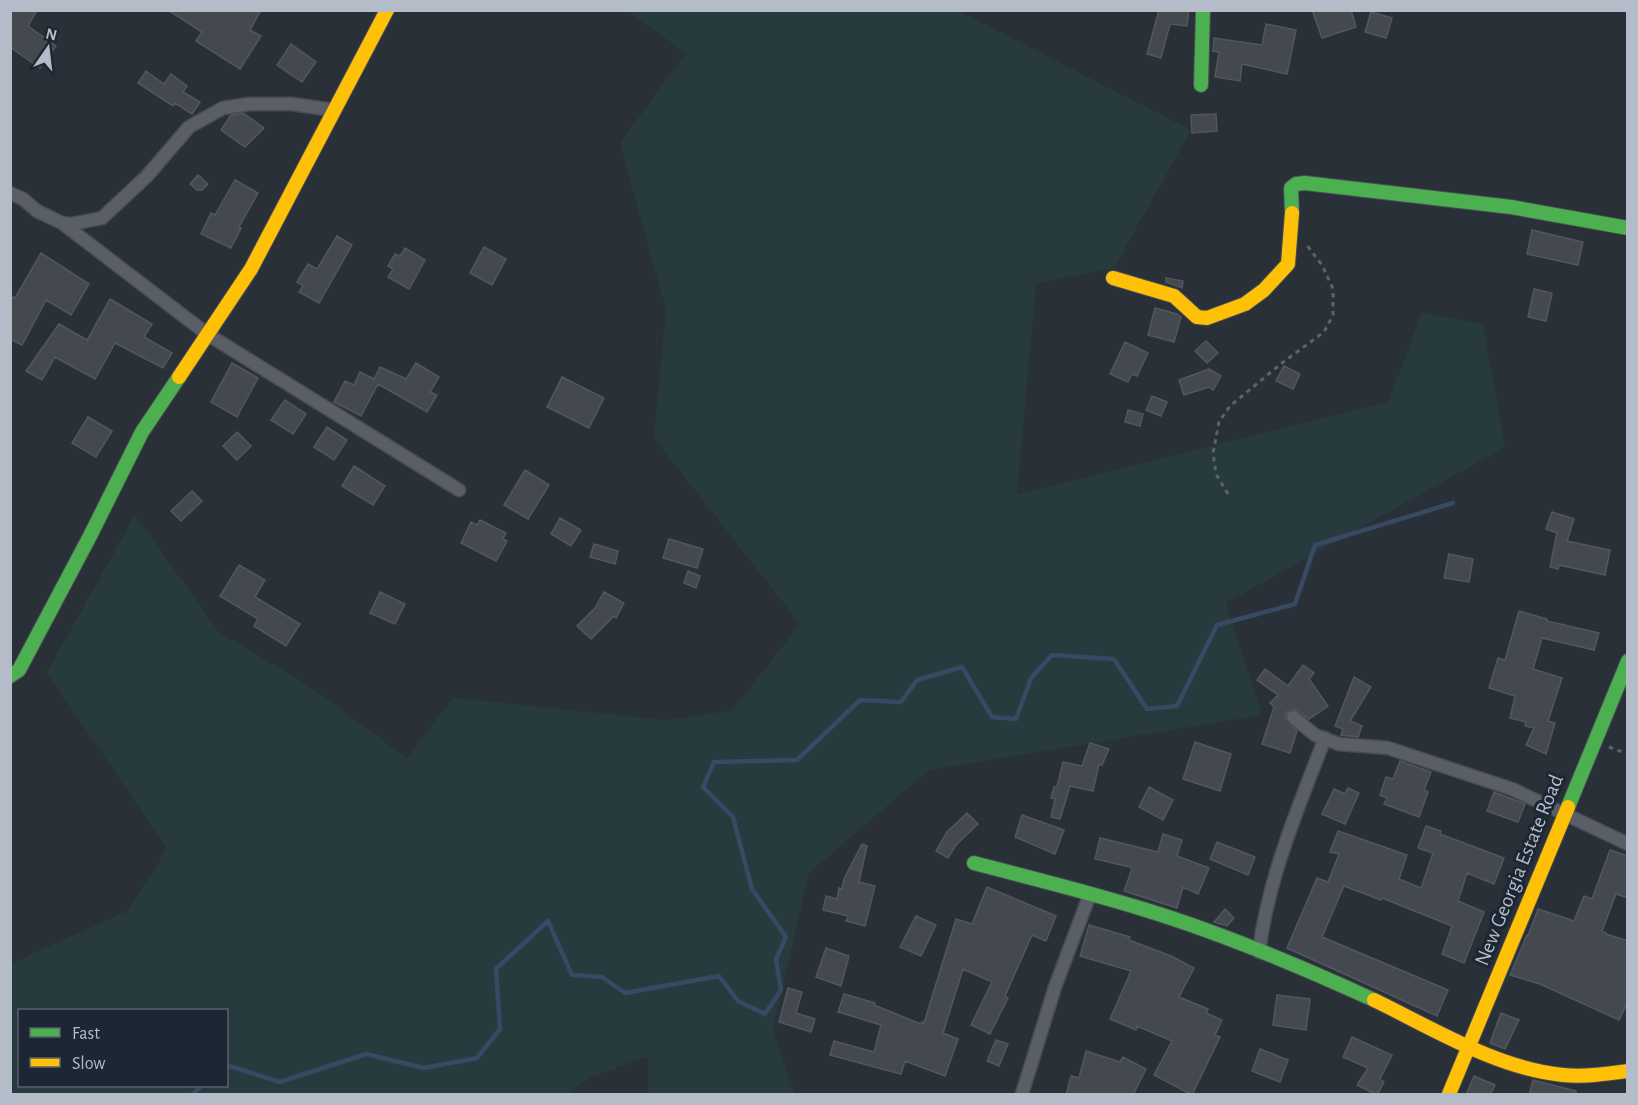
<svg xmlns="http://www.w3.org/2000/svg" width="1638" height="1105" viewBox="0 0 1638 1105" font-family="'Alegreya Sans',sans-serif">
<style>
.green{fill:#273a3e;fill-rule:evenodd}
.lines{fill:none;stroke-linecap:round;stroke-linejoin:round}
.stream{stroke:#384963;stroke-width:4.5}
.building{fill:#444950;stroke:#52575f;stroke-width:1.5}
.street-casing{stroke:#484c53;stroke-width:15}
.fast-casing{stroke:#484c53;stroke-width:16}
.slow-casing{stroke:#484c53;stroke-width:16}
.path{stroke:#5d636a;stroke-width:3;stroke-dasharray:4.5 4.5;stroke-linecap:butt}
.street{stroke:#5a5e66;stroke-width:12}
.fast{stroke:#4caf50;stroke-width:14}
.slow{stroke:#ffc107;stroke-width:14}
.labels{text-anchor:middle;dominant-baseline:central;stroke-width:6;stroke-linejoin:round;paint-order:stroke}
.street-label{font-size:21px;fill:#b4bcc9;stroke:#1d2633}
</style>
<rect width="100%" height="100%" fill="#2a3038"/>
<!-- green -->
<path class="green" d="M627,11H959L1191,130L1114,268L1036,283L1017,494L1388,402L1422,313L1483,324L1505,447L1226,603L1262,715L929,770L809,873L773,1030L795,1094H648V1056L587,1079L569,1094H11L10,964L127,911L167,849L47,672L135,515L219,632L309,686L407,758L453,698L667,720L733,710L800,624L654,438L666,310L620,143L686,53ZM20,1010H226V1086H20Z"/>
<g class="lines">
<!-- stream -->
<path class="stream" d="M226,1065L280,1082L366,1054L424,1068L477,1058L500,1029L496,969L548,921L572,975L602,977L625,993L719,976L738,1001L765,1014L781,990L776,959L786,937L752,889L733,817L703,787L714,762L797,760L860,700L901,702L917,680L962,667L992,717L1016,719L1031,678L1052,655L1114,659L1147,709L1177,706L1217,625L1295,604L1315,545L1453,503
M193,1094L201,1086"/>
</g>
<!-- building -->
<path class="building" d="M10,10H37L28,26L56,46L40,68L10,47Z
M168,10H261L250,30L261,36L240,69L196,41L202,32Z
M1159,10H1189L1187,26L1170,24L1161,58L1147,54Z
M1312,10H1351L1356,27L1322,38Z
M1371,12L1392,18L1386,38L1365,32Z
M1266,24L1296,30L1287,74L1242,64L1240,81L1215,77L1219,52L1213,51L1214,38L1262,45Z
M291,44L316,62L302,82L277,65Z
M146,71L164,84L171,74L187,86L183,92L200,102L192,114L175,103L173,106L138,83Z
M243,113L264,128L245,147L221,130L231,115Z
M1216,114L1217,131L1192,133L1191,115Z
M198,175L208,184L202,190H197L190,184Z
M235,180L258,193L239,227L241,228L231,248L201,234L211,213L215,215Z
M1532,230L1583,242L1578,265L1527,254Z
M337,236L352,245L319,303L299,292L303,286L297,282L308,264L317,269Z
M484,247L506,259L492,285L470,273Z
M405,248L425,260L409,289L388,277L393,269L388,266L395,254L400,256Z
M41,253L89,284L71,315L46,300L22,345L10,339V296L15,298Z
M1166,278L1183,281L1182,288L1166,282Z
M1534,289L1552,293L1546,321L1528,317Z
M110,299L152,324L144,337L172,353L163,368L115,343L95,379L55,357L42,380L26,371L59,324L87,340Z
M1155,308L1177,314L1181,317L1174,342L1148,335Z
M1206,341L1218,353L1207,363L1195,351Z
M1125,342L1148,353L1137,376L1132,374L1128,382L1110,374Z
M232,363L258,378L237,417L211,402Z
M416,363L439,377L430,392L437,395L427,412L378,384L361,416L334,402L345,381L354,385L360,372L374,379L380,367L406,379Z
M1284,366L1300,374L1293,389L1276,381Z
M1209,369L1221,376L1213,390L1209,387L1184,395L1179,380Z
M562,377L604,398L589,428L547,407Z
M1152,396L1167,402L1161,416L1146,410Z
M285,400L306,414L293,434L271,420Z
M1128,410L1143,414L1140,426L1125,422Z
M88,417L112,431L96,457L72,443Z
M327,427L347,440L334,460L314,447Z
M237,432L251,446L237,460L223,446Z
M354,466L385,486L373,505L342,486Z
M525,470L549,485L528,519L504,505Z
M192,491L202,501L181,521L171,511Z
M1552,512L1574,519L1567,541L1610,550L1605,575L1559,565L1558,569L1550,567L1557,533L1546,529Z
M560,518L581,530L571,546L551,534Z
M480,520L506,533L503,539L507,541L496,561L461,543L471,522L477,525Z
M669,539L703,549L697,568L663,558Z
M594,544L618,551L615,564L590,557Z
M1449,554L1473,559L1469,582L1444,578Z
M239,565L265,580L255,597L300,624L286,646L254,626L258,619L220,596Z
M688,571L700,576L696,588L684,583Z
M380,592L405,604L395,624L370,613Z
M604,592L624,603L616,618L614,616L591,639L577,626L595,608Z
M1519,611L1547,619V621L1599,633L1594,650L1542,638L1533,669L1562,678L1548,721L1555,723L1546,754L1526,745L1534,728L1525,726L1526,722L1510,718L1515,696L1489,688L1498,658L1505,660Z
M1303,665L1314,673L1309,679L1328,706L1309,719L1295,709L1286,712V720L1297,731L1290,753L1262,744L1274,707L1270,703L1278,695L1257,680L1265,669L1288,686Z
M1354,677L1371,687L1350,721L1362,726L1358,737L1341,735L1343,729L1335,726Z
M1195,742L1231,754L1220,791L1183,779Z
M1090,743L1109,749L1102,765L1099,764L1093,791L1070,786L1060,819L1051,817L1055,799L1051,798L1054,787H1057L1063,762L1082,766Z
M1400,761L1431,772L1424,790L1428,792L1419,817L1384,804L1387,798L1380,795L1386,777L1393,779Z
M1149,787L1173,800L1163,820L1139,807Z
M1348,788L1359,793L1345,824L1322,814L1334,789L1345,794Z
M1494,792L1525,804L1518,822L1487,811Z
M967,813L978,824L956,845L948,858L936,851L947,832Z
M1022,815L1064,830L1055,854L1015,837Z
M1426,826L1441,831L1440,834L1504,858L1494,884L1467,873L1458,901L1484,912L1464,963L1442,954L1452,926L1382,898L1381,900L1344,886L1322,937L1448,990L1437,1016L1287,948L1317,878L1328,882L1339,854L1330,852L1338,831L1407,855L1399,879L1421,888L1433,853L1418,848Z
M1163,834L1182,840L1177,856L1209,868L1198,894L1183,887L1177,908L1124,891L1132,869L1130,867L1095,859L1100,838L1158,852Z
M1217,842L1255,857L1248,875L1210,859Z
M862,844L867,846L859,882L875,886L865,926L846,921L848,916L823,910L826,896L837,899L839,888L842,889L844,879Z
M1610,850L1628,856V898L1616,894L1602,931L1606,933V934L1628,941V1001L1619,1020L1540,984L1510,975L1527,935L1528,936L1538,909L1574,921L1584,896L1592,899Z
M987,887L1056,916L1046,941L1032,935L1005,996L1008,998L990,1034L971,1025L992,982L963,969L943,1033L958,1039L945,1076L905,1061L901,1074L830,1055L834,1041L874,1052L881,1025L838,1012L844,994L875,1003L874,1005L921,1024L922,1022L924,1023L956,919L972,924Z
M1225,909L1234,918L1227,926L1214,922Z
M916,916L936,925L921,956L900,947Z
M1089,925L1130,937L1129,940L1171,956L1194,968L1179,997L1208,1009L1206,1013L1222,1020L1215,1035L1220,1037L1192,1095L1154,1075L1172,1041L1137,1026L1136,1030L1110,1019L1131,971L1080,956Z
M826,948L849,956L841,986L816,977Z
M788,988L802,992L796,1013L815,1019L811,1032L779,1022Z
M1277,995L1310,999L1306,1030L1273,1025Z
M1501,1013L1519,1020L1505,1049L1490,1043Z
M1352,1037L1392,1055L1380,1079L1384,1082L1377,1095L1357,1085L1368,1068L1343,1057Z
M996,1040L1008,1044L999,1066L987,1061Z
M1260,1049L1288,1060L1280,1082L1252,1071Z
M1086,1051L1120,1062L1123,1057L1146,1069L1133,1095H1066L1071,1076L1079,1078Z
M1474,1076L1495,1085L1490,1095H1466Z
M1533,1080L1576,1091V1095H1529Z"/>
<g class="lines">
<defs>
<path id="street" d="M10,193L23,199L37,211L62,223L71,224L102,218L147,176L189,127L223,108L249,104H292L333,110
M62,223L207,334L459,490
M1293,717L1315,735L1339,744L1388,748L1512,789L1628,844
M1259,952C1268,878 1298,808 1325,738
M1022,1094L1055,987L1090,894"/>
<path id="fast" d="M1201,85L1203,10
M1292,213L1291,188L1296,184L1305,183L1511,207L1628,228
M10,676L19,670L90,536L142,432L179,377
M1568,807L1628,661
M974,863C1031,878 1089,892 1146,910C1224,934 1300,966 1374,1000"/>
<path id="slow" d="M1113,278L1174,296L1197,317L1207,318L1245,304L1264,290L1288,264L1292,213
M179,377L251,269L387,10
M1374,1000C1432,1028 1498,1069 1563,1075C1586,1077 1606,1074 1628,1071
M1449,1094L1568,807"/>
</defs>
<!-- street casing -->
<use href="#street" class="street-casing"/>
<!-- fast casing -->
<use href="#fast" class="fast-casing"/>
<!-- slow casing -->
<use href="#slow" class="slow-casing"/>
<!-- path -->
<path class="path" d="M1228,494L1216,474L1213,453L1219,422L1230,406L1282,363L1324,332L1333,315V289L1322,265L1306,244
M1609,747L1628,754"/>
<!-- street -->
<use href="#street" class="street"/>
<!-- fast -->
<use href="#fast" class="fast"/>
<!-- slow -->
<use href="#slow" class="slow"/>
</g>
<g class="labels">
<!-- street labels -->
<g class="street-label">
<text transform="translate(1519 870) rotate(-68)">New Georgia Estate Road</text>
</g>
</g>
<!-- border -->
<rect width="1638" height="1105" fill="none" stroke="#b4bcc9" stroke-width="24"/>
<!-- legend -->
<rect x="18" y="1009" width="210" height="78" fill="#1d2633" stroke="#59626f" stroke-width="1.5"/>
<rect x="30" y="1028" width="30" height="9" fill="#4caf50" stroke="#59626f" stroke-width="1.5"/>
<text x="72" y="1039" font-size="18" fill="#b4bcc9">Fast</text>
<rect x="30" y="1058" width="30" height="9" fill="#ffc107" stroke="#59626f" stroke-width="1.5"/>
<text x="72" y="1069" font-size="18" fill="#b4bcc9">Slow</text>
<!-- north arrow -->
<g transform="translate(48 48) rotate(14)" stroke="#1d2633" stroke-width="4.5" paint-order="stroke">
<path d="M0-4.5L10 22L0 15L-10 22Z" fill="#b4bcc9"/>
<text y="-9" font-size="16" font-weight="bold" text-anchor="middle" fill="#b4bcc9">N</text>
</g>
</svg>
